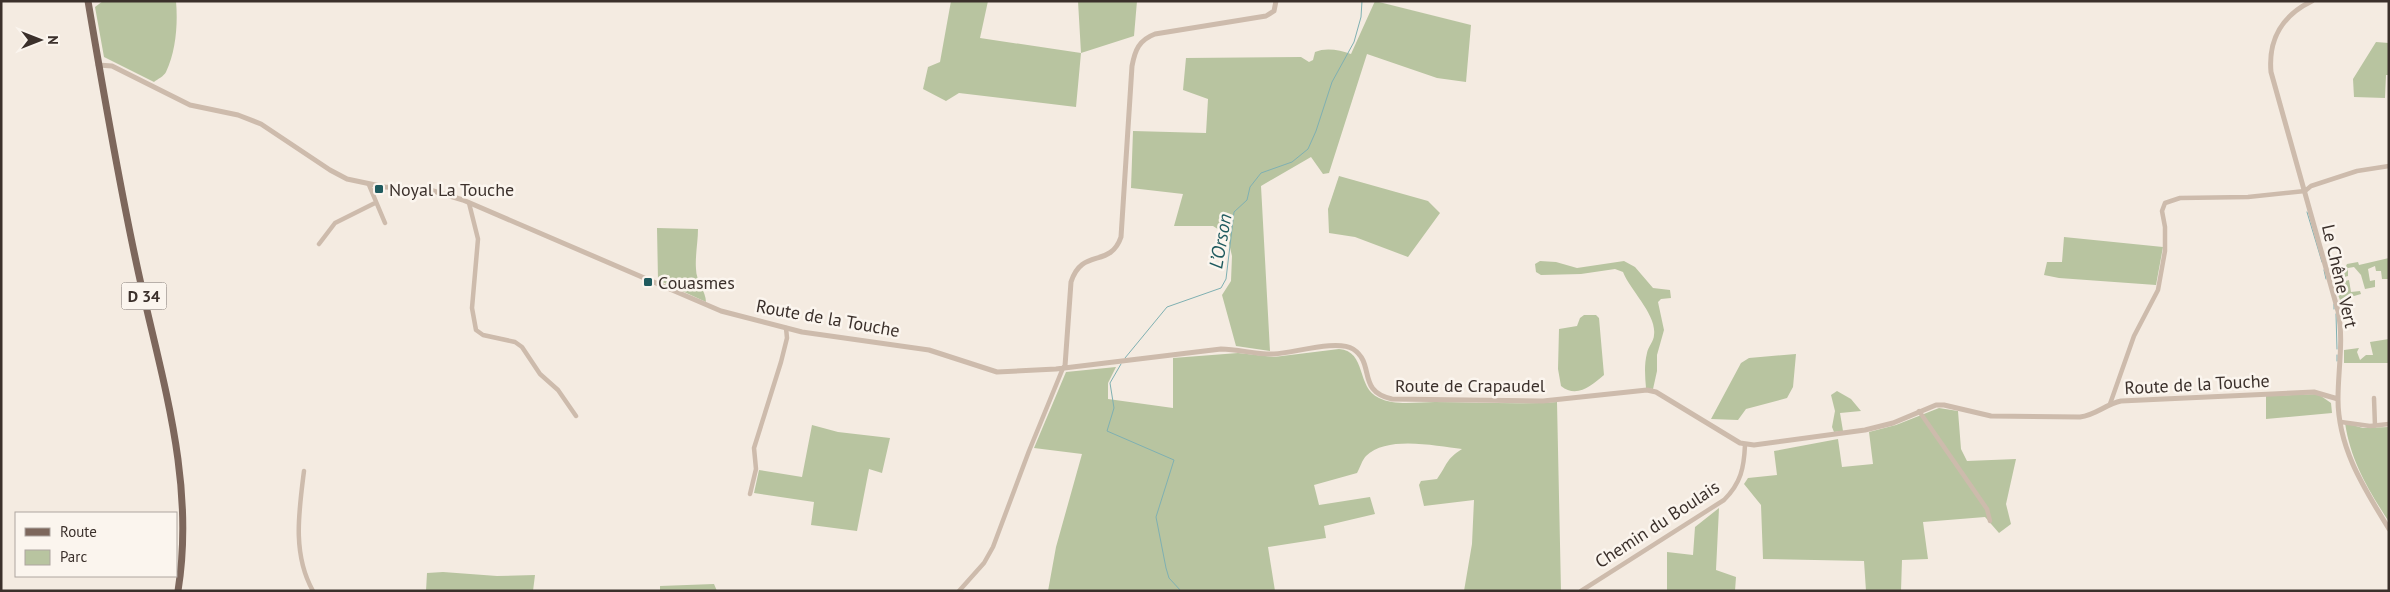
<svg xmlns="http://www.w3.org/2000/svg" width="2390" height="592" viewBox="0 0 2390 592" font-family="'PT Sans',sans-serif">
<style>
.green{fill:#b8c4a0}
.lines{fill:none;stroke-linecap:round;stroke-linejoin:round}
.stream{stroke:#7fb0b2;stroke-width:1}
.minor{stroke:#cdbbac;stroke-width:4.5}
.tertiary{stroke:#cdbbac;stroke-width:5}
.primary{stroke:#7d675c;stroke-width:7}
.poi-dot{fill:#1f5a5e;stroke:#fbf5ee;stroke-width:2}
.labels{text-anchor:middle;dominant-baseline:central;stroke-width:5;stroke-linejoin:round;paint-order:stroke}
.shield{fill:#fbf5ee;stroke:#756b66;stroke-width:1}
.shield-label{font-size:16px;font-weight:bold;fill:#3b302b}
.poi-label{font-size:18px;fill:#3b302b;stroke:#fbf5ee;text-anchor:start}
.street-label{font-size:18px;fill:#3b302b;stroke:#fbf5ee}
.water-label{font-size:19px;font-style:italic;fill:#1f5a5e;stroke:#fbf5ee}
</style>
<rect width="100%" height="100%" fill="#f4ebe1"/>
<!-- green -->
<path class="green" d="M103,1H176C178,24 176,51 166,72C164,76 158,79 154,82L104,57L95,7Z
M951,1H988L980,38L1081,53L1078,1H1137L1134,36L1081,53L1076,107L959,93L946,101L923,89L928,67L940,62Z
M1375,1L1471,25L1466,82L1437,78L1367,54L1329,173L1323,174L1311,157L1261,186L1270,351L1236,346L1222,295L1231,281L1232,256L1227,235L1213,226H1174L1183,194L1131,188L1133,131L1206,133L1208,99L1183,90L1186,58L1301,57L1309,62L1313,60L1315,52C1326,47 1340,50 1351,54Z
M2376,42L2389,43V75H2386L2385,98L2354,97L2353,79Z
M1339,176L1428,201L1440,213L1408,257L1355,237L1329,233L1328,209Z
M657,228L698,229C698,242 695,256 696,269C696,281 706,291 706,302L658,280Z
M2064,237L2163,247L2156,285L2059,278L2044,275L2047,262H2062Z
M2389,258V279H2382L2381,271H2376L2375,266L2368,269L2370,281L2375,280V287L2365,289L2361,275L2354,267L2348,268V276L2340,278L2347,264L2358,262L2359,265Z
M1540,261L1556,262L1577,268L1624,261L1635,267L1653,288L1670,290L1671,298L1661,299L1658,302L1664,330L1657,355V371L1653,389L1646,388C1645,376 1644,365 1647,353C1648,347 1654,341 1654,335C1657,315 1630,290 1623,272L1615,269L1581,274L1541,275L1536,272L1535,264Z
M2349,280L2351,292L2360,291L2361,294L2340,300L2334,284Z
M1584,315H1596L1599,318L1604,375C1592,385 1577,399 1561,386L1558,369L1559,329L1577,326L1580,318Z
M2389,339V363H2344V350L2359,348L2357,352L2360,360L2366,355H2373L2370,342Z
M1339,349C1367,351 1356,388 1379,398C1394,406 1419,402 1435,402C1476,402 1517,405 1557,402L1561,591H1464L1472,544L1474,500L1424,506L1419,485L1421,481L1437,479C1448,464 1445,460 1462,449C1436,446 1387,435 1366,456C1362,460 1360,468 1357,473L1314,485L1319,505L1370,497L1375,514L1324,526L1326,538L1268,547L1275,591H1048L1056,547L1082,454L1034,448L1066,372L1116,367L1108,383V399L1173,408V358L1238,353L1274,357Z
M1796,354L1793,387L1787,398L1746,409L1738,420L1711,419L1741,363L1749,358Z
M1837,391L1851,399L1861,411L1840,413L1843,431L1834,432L1832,427L1835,411L1831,395Z
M2318,394L2331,403L2332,413L2266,419V396Z
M1939,408L1958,411L1961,449L1967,461L2016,459L2006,504L2011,524L1999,533L1985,517L1923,522L1928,559L1902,560L1901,591H1866L1864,561L1763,559L1761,505L1744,484L1748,478L1777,475L1774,451L1838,439L1842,467L1873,464L1869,432L1896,425Z
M2345,423L2363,428L2389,427V522C2368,489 2351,462 2345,423Z
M812,425L838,432L890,438L882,473L869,469L857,531L811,525L814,502L754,493L759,470L802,477Z
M1719,508L1716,570L1736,577L1735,591H1667V552L1693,555L1695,527Z
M443,572L497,576L535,575L533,591H426L427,573Z
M714,584L717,591H660V586Z"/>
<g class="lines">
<!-- stream -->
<path class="stream" d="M2307,212L2322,262
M2324,270L2326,279
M2334,304V309
M2336,314L2337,349
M2337,355V361
M1125,358L1167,307L1221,288L1226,279L1234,212L1247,200L1250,187L1261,173L1292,162L1308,149L1316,131L1332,82L1354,42L1361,17L1362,1
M1121,364L1110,383L1114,408L1107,431L1174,460L1156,517L1166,568L1169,578L1181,591"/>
<!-- minor -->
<path class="minor" d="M369,185L385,223
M469,203L478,239L472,308L476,330L483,335L515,342L522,347L540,374L558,390L576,416
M319,244L335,223L375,203
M2374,398L2375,426
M2110,404L2134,336L2158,290L2165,251V227L2162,211L2165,203L2180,198L2248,197L2305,191L2311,186L2357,171L2389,166
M1919,411L1987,509L1990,521
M2341,422L2370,426L2389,424
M304,471C299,511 292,554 313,591
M750,494L756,469L754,448L781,362L787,338L786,328
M959,591L984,563L993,547L1029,451L1063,368
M1581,591L1724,500C1741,483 1744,468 1745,445"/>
<!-- tertiary -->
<path class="tertiary" d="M2312,1C2283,15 2268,39 2271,72L2338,311C2344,340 2338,369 2338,399C2338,448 2364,488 2389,529
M98,65L112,66L190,105L238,115L261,124L330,170L347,179L385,187L430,190L463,200L721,311L802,332L929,350L997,372L1056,369L1221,349C1239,349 1257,355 1274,354C1294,353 1337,339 1353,349C1376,364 1356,391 1392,399L1543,401L1647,390L1656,392L1740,443L1754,445L1865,430L1893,423L1936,405H1944L1991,416L2080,417C2096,415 2106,404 2121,401L2314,392L2338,399
M1063,368L1065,366L1071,282C1082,247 1110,269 1121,237L1132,66C1135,50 1139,40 1155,34L1266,16L1274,11L1276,1"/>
<!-- primary -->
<path class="primary" d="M88,1C103,90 118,178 137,266C160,374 196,479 178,591"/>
</g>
<!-- markers -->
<g class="poi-dot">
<rect x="374" y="184" width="10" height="10" rx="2.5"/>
<rect x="643" y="277" width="10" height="10" rx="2.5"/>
</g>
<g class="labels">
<!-- shield labels -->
<rect class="shield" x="121.5" y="282.5" width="45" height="27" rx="4"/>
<g class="shield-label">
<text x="144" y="296">D 34</text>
</g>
<!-- poi labels -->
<g class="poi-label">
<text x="389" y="189">Noyal La Touche</text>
<text x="658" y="282">Couasmes</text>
</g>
<!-- street labels -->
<g class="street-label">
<text transform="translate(2340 276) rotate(77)">Le Chêne Vert</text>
<text transform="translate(828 318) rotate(10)">Route de la Touche</text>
<text transform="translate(2197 384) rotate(-3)">Route de la Touche</text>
<text x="1470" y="385">Route de Crapaudel</text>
<text transform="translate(1657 524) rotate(-33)">Chemin du Boulais</text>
</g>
<!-- water labels -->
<g class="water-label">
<text transform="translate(1220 241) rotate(-80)">L’Orson</text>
</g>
</g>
<!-- border -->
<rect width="2390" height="592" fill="none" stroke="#3b302b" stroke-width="5"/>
<!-- legend -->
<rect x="15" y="512" width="162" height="65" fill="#fbf5ee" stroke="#aea6a0"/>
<rect x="25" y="528" width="25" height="8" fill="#7d675c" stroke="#aea6a0"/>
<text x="60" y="537" font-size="15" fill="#3b302b">Route</text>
<rect x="25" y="550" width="25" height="15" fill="#b8c4a0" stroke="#aea6a0"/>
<text x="60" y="562" font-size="15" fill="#3b302b">Parc</text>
<!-- north arrow -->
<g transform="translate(40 40) rotate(90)" stroke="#fbf5ee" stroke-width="4" paint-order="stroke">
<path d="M0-4L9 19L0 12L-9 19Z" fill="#3b302b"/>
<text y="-8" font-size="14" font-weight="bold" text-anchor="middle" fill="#3b302b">N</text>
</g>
</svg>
